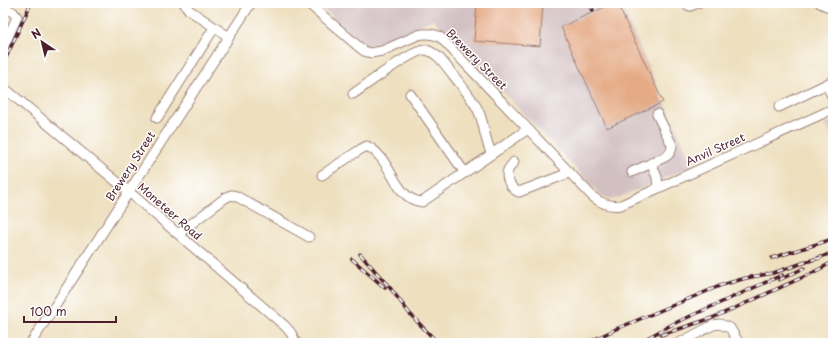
<svg xmlns="http://www.w3.org/2000/svg" width="836" height="346" viewBox="0 0 836 346" font-family="'Playpen Sans',sans-serif">
<style>
.industrial{fill:#d2bfc1}
.building{fill:#e5ab86}
.lines{fill:none;stroke-linecap:round;stroke-linejoin:round}
.minor-casing{stroke:#9c8075;stroke-width:11}
.minor{stroke:#fff;stroke-width:9}
.rail-casing{stroke:#4a1f2b;stroke-width:3.5}
.rail{stroke:#fff;stroke-width:2;stroke-dasharray:6;stroke-linecap:butt}
.labels{text-anchor:middle;dominant-baseline:central;stroke-width:3;stroke-linejoin:round;paint-order:stroke}
.street-label{font-size:11px;fill:#4a1f2b;stroke:#fff}
</style>
<rect width="100%" height="100%" fill="#fff"/>
<filter id="ink" filterUnits="userSpaceOnUse"><feTurbulence type="fractalNoise" baseFrequency=".025" numOctaves="2"/><feDisplacementMap in="SourceGraphic" scale="8" xChannelSelector="R" yChannelSelector="G"/><feConvolveMatrix kernelMatrix="1 2 1 2 8 2 1 2 1" color-interpolation-filters="sRGB"/></filter>
<filter id="wash" filterUnits="userSpaceOnUse"><feTurbulence type="fractalNoise" baseFrequency=".012" numOctaves="4" result="noise"/><feDisplacementMap in="SourceGraphic" scale="16" xChannelSelector="R" yChannelSelector="G"/><feGaussianBlur stdDeviation="0.9" result="paint"/><feColorMatrix in="noise" values="0 0 0 0 0 0 0 0 0 0 0 0 0 0 0 0 0 1.4 0 .05"/><feComposite in="paint" operator="in"/></filter>
<g filter="url(#wash)">
<rect width="100%" height="100%" fill="#eee0bf"/>
<!-- industrial -->
<path class="industrial" d="M317,3H620L693,166L616,199L604,198L433,19L375,47L364,45Z
M833,120V139L825,124Z"/>
<g id="blocks">
<!-- building -->
<path class="building" d="M477,3H543L540,46L474,41Z
M613,3H617L663,102L607,128L561,27Z"/>
</g>
</g>
<g filter="url(#ink)">
<use href="#blocks" fill-opacity="0" stroke="#9c8075" stroke-width="1"/>
<g class="lines">
<defs>
<path id="minor" d="M184,3L189,10L229,37
M308,3L359,47L364,51L371,53L382,51L418,35C426,33 432,33 440,37L593,197C602,204 610,207 621,205L833,109
M684,3L690,6L698,3
M820,3L833,9
M3,8L13,12L17,17L3,48
M826,84L833,98
M3,87L128,191L285,326L291,333L296,343
M353,94C365,86 414,48 426,50C438,53 446,66 453,75C462,86 472,98 478,110C485,124 484,140 492,154
M410,94L465,173
M779,107L833,81
M157,118L214,28
M514,162C511,166 507,169 507,174C507,181 512,190 519,192L569,173
M651,163L657,177L658,188
M632,172L665,157C670,154 672,151 672,145L657,114
M322,175L361,149L367,146C393,159 393,199 422,202L528,129
M178,234L225,198L231,195L236,196L309,237
M31,343L251,3
M679,343L713,325L720,324L730,328L739,343"/>
</defs>
<!-- minor casing -->
<use href="#minor" class="minor-casing"/>
<!-- minor -->
<use href="#minor" class="minor"/>
<defs>
<path id="rail" d="M590,3L593,11
M3,64L31,3
M360,254L391,289L410,314L438,343
M772,258L833,239
M352,259L385,288
M817,259L833,252
M779,280L804,268
M661,335L712,318L735,308L810,274L833,262
M587,343L616,329L722,285L746,278L773,273L821,257
M638,343L673,324L782,275"/>
</defs>
<!-- rail casing -->
<use href="#rail" class="rail-casing"/>
<!-- rail -->
<use href="#rail" class="rail"/>
</g>
</g>
<g class="labels">
<!-- street labels -->
<g class="street-label">
<text transform="translate(477 59) rotate(45)">Brewery Street</text>
<text transform="translate(715 149) rotate(-24)">Anvil Street</text>
<text transform="translate(130 166) rotate(-57)">Brewery Street</text>
<text transform="translate(170 211) rotate(41)">Moneteer Road</text>
</g>
</g>
<!-- margin -->
<rect width="836" height="346" fill="none" stroke="#fff" stroke-width="16"/>
<!-- north arrow -->
<g transform="translate(42 42) rotate(325)" stroke="#ffffff" stroke-width="3" paint-order="stroke">
<path d="M0-3L7 15L0 10L-7 15Z" fill="#4a1f2b"/>
<text y="-6" font-size="11" font-weight="bold" text-anchor="middle" fill="#4a1f2b">N</text>
</g>
<!-- scale -->
<path d="M24 316v6h92v-6" fill="none" stroke="#4a1f2b" stroke-width="2"/>
<text x="30" y="316" font-size="12" fill="#4a1f2b" stroke="#ffffff" stroke-width="3" paint-order="stroke">100 m</text>
</svg>
